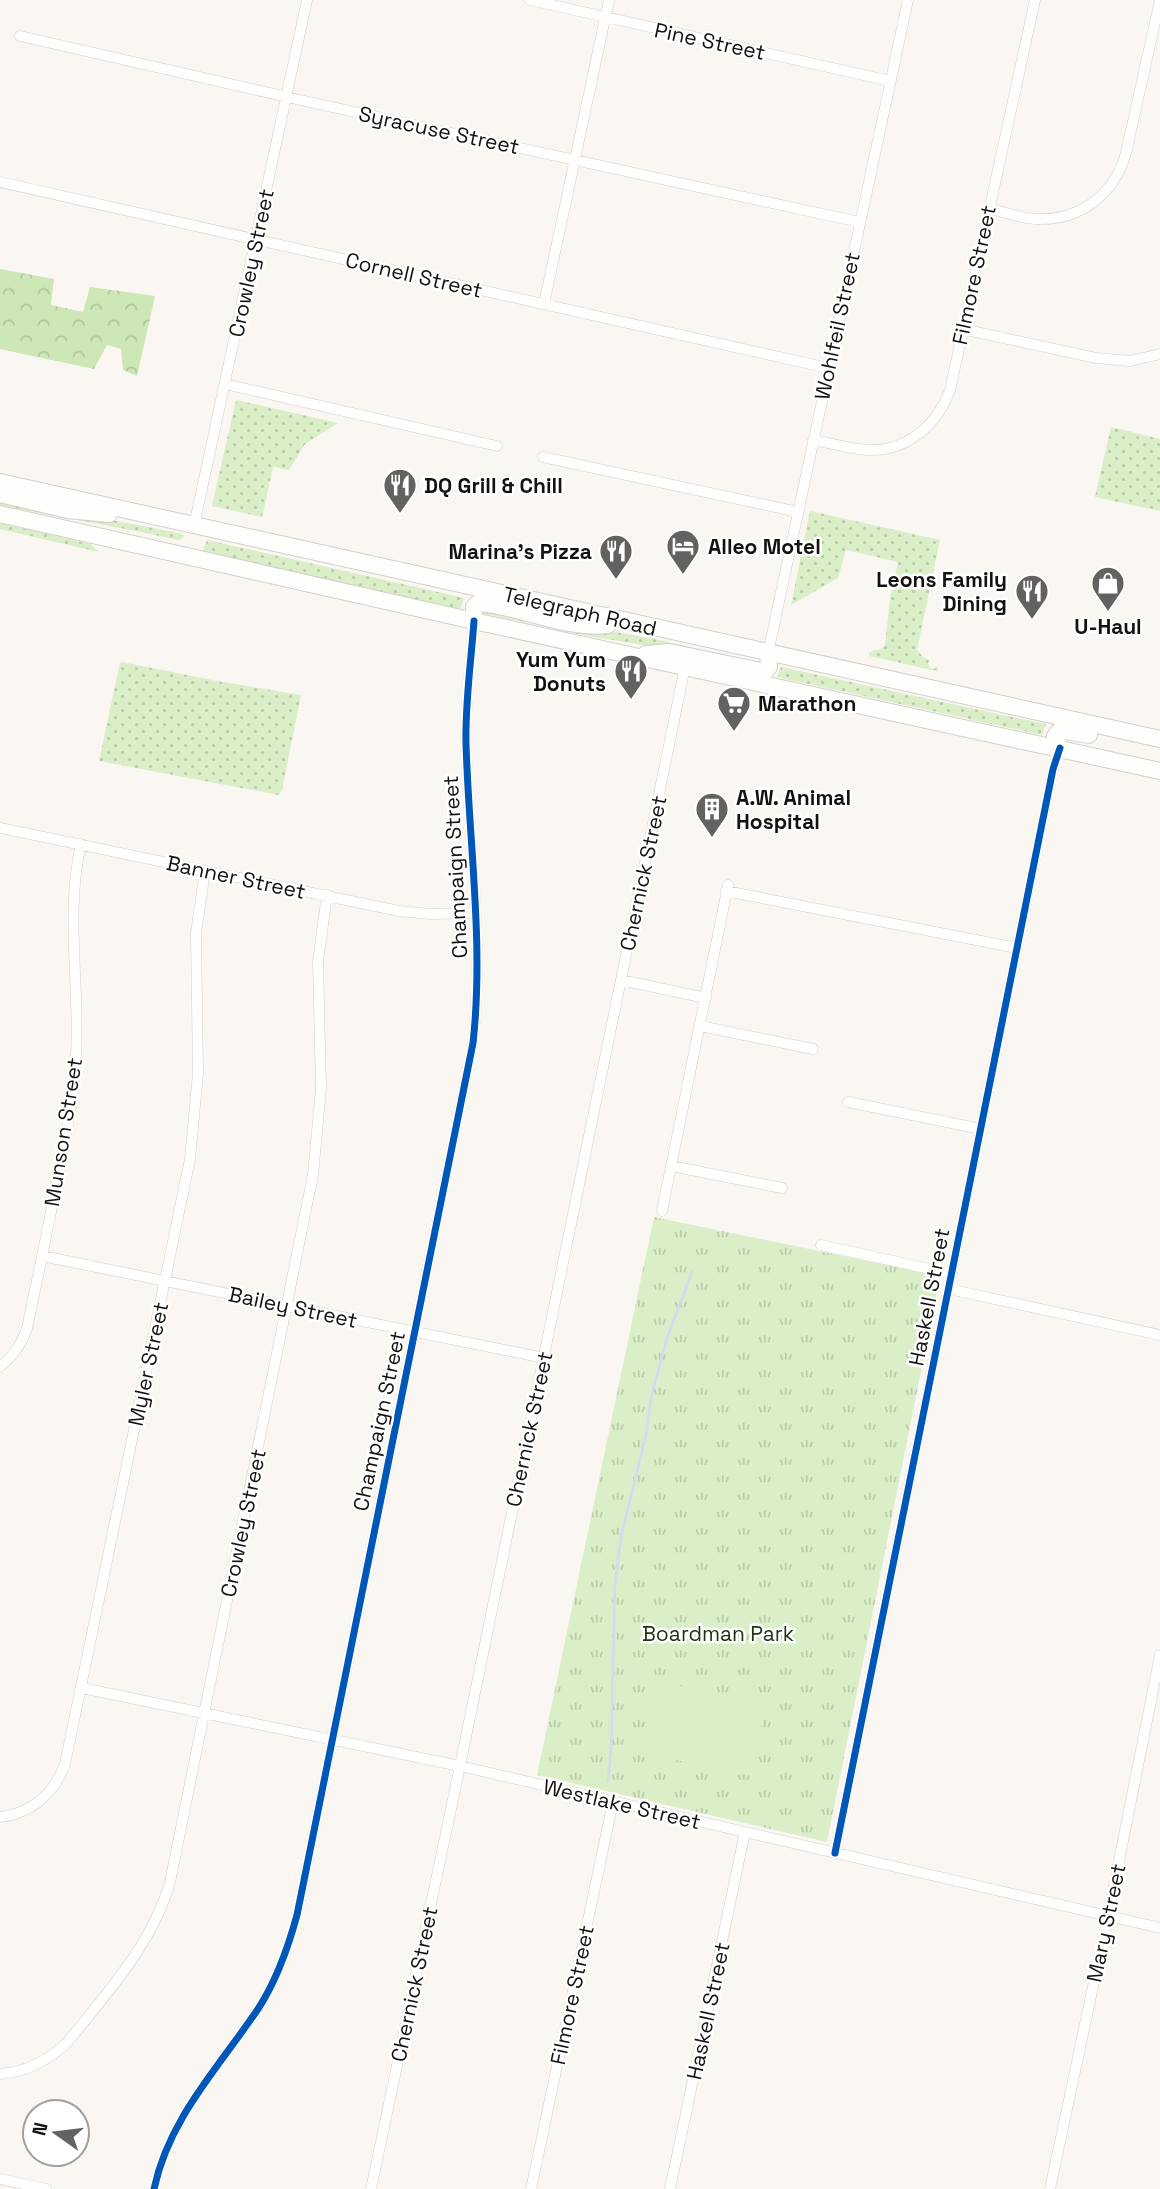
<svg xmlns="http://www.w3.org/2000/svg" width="1160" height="2189" viewBox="0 0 1160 2189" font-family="'Space Grotesk',sans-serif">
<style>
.grass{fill:url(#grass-dots)}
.forest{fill:url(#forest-crowns)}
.park{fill:url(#park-tufts)}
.pitch{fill:#daeec7}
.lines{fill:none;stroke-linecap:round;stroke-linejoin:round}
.stream{stroke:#ceddf1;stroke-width:2.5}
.minor-casing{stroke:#d3cfcc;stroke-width:11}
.primary-casing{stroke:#d3cfcc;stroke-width:18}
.minor{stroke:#fefefd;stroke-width:10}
.primary{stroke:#fefefd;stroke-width:16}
.cycleway-casing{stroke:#fff;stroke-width:11}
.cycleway{stroke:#0057b8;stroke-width:7}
.labels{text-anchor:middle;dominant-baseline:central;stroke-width:5;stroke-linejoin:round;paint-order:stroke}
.street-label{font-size:21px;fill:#14110e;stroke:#fff}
.poi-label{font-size:21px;font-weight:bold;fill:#14110e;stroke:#fff;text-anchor:start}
.park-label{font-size:21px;fill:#213411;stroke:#fff}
</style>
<defs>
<pattern id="grass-dots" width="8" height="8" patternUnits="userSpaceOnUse" patternTransform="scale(1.75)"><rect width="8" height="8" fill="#daeec7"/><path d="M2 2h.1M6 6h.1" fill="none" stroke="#bacbaa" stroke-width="1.8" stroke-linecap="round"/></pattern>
<pattern id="forest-crowns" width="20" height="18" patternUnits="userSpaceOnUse" patternTransform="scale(1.75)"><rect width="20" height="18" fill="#cde7b6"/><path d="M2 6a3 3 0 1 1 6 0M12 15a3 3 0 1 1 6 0" fill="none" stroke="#afc59b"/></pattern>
<pattern id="park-tufts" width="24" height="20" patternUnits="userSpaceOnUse" patternTransform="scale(1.75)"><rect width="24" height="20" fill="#daeec7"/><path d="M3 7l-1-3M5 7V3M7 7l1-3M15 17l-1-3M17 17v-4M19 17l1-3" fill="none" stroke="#bacbaa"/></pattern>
</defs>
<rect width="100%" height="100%" fill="#faf6f2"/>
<!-- grass -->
<path class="grass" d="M236,400L338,423L305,444L289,470L273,467L262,517L212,506Z
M1111,427L1160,439V511L1095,497Z
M0,498C61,512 122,521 182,534L184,537L178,540C119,526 59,518 0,505Z
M810,511L940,540L917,650L923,657L929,660L928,663L930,668L934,669L938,666L937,671L869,656V653L874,650H880L885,645L890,599L898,562L846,550L838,578L791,605Z
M0,523L90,544L99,552L0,529Z
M207,540L464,598L460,609L203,551Z
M484,610L650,638L757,662L756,664L583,635L483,613Z
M122,662L217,681L301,695L282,790L279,795L99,761L120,663Z
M781,667L1012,717L1046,724L1042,735L777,677Z"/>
<!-- forest -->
<path class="forest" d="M0,269L54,279L51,305L83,312L90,287L155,296L137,376L123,370L121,349L107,345L94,369L0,349Z"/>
<!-- park -->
<path class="park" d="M654,1217L940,1276L827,1842L537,1775Z"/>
<!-- pitch -->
<path class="pitch" d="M657,1681L766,1704L751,1776L642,1753Z"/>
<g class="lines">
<!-- stream -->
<path class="stream" d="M608,1781L611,1751L615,1584L621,1537L646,1435L651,1398L667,1338L692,1272"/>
<defs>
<path id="minor" d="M530,0L890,81
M20,36L300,100L859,222
M0,182L828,368
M988,208C1003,212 1020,218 1036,219C1080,221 1114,195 1126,153L1160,0
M544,304L609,0
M962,329L1096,358L1130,361L1160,354
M225,384L497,446
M813,440C831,443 849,449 867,450C907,452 937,425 950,390L1035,0
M543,457L798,512
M194,526L307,0
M768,653L908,0
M0,828L399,911L430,914L474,913
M726,891L1017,948
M621,980L706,998
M700,1026L813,1049
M848,1102L981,1129
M671,1166L782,1188
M662,1211L728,885
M821,1245L952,1274
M42,1256L544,1358
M949,1289L1160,1335
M0,1367C13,1356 22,1344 27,1328C38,1277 48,1227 58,1177C66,1136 74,1097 76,1056C80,985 65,914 81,844
M82,1688L460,1766L1160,1928
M0,1817C31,1814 55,1793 65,1764L190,1159L198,1073L196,933L205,871
M835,1853L1053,769L1060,748
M0,2074C26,2072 47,2061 66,2044C106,1994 152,1945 170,1882L313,1175L321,1088L318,961L327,895
M0,2179L46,2189
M154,2189C169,2118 219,2067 258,2009C277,1980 288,1948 297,1915L473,1043C484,944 469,843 466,744C465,703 471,662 474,621
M371,2189L460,1766L685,667
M531,2189L613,1802
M670,2189L745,1832
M1050,2189L1108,1916L1160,1655"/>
<path id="primary" d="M0,482L1160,739
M0,494L68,510L109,514
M0,514L474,621L1160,771
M474,621V607L478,603C521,606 565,630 608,625
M646,654L669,652L765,672L769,667L768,653
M1060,748L1055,736L1060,730L1089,735"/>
</defs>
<!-- minor casing -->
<use href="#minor" class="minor-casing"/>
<!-- primary casing -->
<use href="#primary" class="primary-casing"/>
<!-- minor -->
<use href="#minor" class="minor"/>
<!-- primary -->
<use href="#primary" class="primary"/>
<defs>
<path id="cycleway" d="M835,1853L1053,769L1060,748
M154,2189C169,2118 219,2067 258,2009C277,1980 288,1948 297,1915L473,1043C484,944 469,843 466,744C465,703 471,662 474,621"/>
</defs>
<!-- cycleway casing -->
<use href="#cycleway" class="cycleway-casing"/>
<!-- cycleway -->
<use href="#cycleway" class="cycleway"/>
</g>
<!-- icons -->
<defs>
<symbol id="restaurant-pin" viewBox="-11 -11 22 30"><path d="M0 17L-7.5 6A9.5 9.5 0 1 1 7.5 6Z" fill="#64615e" stroke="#fff"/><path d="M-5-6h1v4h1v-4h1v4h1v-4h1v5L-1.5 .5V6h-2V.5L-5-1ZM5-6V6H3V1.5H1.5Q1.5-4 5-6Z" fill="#fff"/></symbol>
<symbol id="hotel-pin" viewBox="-11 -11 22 30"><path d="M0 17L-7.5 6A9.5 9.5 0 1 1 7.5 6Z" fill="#64615e" stroke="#fff"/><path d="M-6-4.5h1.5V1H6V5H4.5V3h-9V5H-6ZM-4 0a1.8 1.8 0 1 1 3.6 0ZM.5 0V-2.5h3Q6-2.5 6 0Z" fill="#fff"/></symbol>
<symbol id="shop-pin" viewBox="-11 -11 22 30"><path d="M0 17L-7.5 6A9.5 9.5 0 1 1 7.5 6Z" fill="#64615e" stroke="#fff"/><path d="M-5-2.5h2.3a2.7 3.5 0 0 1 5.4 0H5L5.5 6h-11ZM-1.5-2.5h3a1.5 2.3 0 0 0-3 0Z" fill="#fff"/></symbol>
<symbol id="supermarket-pin" viewBox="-11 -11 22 30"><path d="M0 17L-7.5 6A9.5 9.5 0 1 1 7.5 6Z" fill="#64615e" stroke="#fff"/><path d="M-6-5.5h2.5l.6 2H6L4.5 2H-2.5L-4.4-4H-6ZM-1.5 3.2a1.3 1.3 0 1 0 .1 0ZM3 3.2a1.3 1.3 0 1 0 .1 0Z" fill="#fff"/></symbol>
<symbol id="building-pin" viewBox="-11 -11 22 30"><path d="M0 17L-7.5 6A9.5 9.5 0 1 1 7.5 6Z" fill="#64615e" stroke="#fff"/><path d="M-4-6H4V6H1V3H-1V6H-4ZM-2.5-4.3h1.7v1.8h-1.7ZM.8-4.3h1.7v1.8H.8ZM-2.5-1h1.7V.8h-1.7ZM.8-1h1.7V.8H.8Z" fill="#fff"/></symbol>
</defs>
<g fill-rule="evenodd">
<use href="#restaurant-pin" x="381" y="466" width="38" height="52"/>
<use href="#hotel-pin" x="664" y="527" width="38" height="52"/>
<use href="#restaurant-pin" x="597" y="532" width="38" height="52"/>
<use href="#shop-pin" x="1089" y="564" width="38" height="52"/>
<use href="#restaurant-pin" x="1013" y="572" width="38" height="52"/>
<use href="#restaurant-pin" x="612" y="652" width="38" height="52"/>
<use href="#supermarket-pin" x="715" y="684" width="38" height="52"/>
<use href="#building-pin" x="693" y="790" width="38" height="52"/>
</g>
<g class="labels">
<!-- street labels -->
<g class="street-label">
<text transform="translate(710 41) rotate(12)">Pine Street</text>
<text transform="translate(439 130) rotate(12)">Syracuse Street</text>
<text transform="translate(251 263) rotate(-78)">Crowley Street</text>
<text transform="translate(414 275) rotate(13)">Cornell Street</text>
<text transform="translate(974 275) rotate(-78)">Filmore Street</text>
<text transform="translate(837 326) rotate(-78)">Wohlfeil Street</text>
<text transform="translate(580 611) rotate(13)">Telegraph Road</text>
<text transform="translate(455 867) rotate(-93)">Champaign Street</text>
<text transform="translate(643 873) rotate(-78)">Chernick Street</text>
<text transform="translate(236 877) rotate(12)">Banner Street</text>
<text transform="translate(63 1132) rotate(-81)">Munson Street</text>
<text transform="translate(929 1297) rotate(-79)">Haskell Street</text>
<text transform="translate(293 1307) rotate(12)">Bailey Street</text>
<text transform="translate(148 1364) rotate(-78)">Myler Street</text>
<text transform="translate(379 1421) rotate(-78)">Champaign Street</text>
<text transform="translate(529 1429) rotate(-78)">Chernick Street</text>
<text transform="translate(243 1523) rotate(-78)">Crowley Street</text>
<text transform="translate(622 1804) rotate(13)">Westlake Street</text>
<text transform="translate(1106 1923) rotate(-78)">Mary Street</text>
<text transform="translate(414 1984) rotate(-78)">Chernick Street</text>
<text transform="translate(572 1995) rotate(-78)">Filmore Street</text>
<text transform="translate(708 2011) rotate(-78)">Haskell Street</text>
</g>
<!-- poi labels -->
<g class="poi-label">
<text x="424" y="485">DQ Grill &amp; Chill</text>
<text x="708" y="546">Alleo Motel</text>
<text x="592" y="551" text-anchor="end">Marina's Pizza</text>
<text x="1007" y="579" text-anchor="end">Leons Family<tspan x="1007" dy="24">Dining</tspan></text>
<text x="1108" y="626" text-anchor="middle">U-Haul</text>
<text x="606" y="659" text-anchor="end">Yum Yum<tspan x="606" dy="24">Donuts</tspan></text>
<text x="758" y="703">Marathon</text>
<text x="736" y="797">A.W. Animal<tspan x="736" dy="24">Hospital</tspan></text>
</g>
<!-- park labels -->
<g class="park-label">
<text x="718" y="1633">Boardman Park</text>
</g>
</g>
<!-- north arrow -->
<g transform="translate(56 2133) rotate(284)"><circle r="33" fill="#ffffff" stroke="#a1a09f" stroke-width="2"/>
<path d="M0-5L12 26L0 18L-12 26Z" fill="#64615e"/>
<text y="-10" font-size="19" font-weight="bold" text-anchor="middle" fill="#14110e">N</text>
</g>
</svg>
